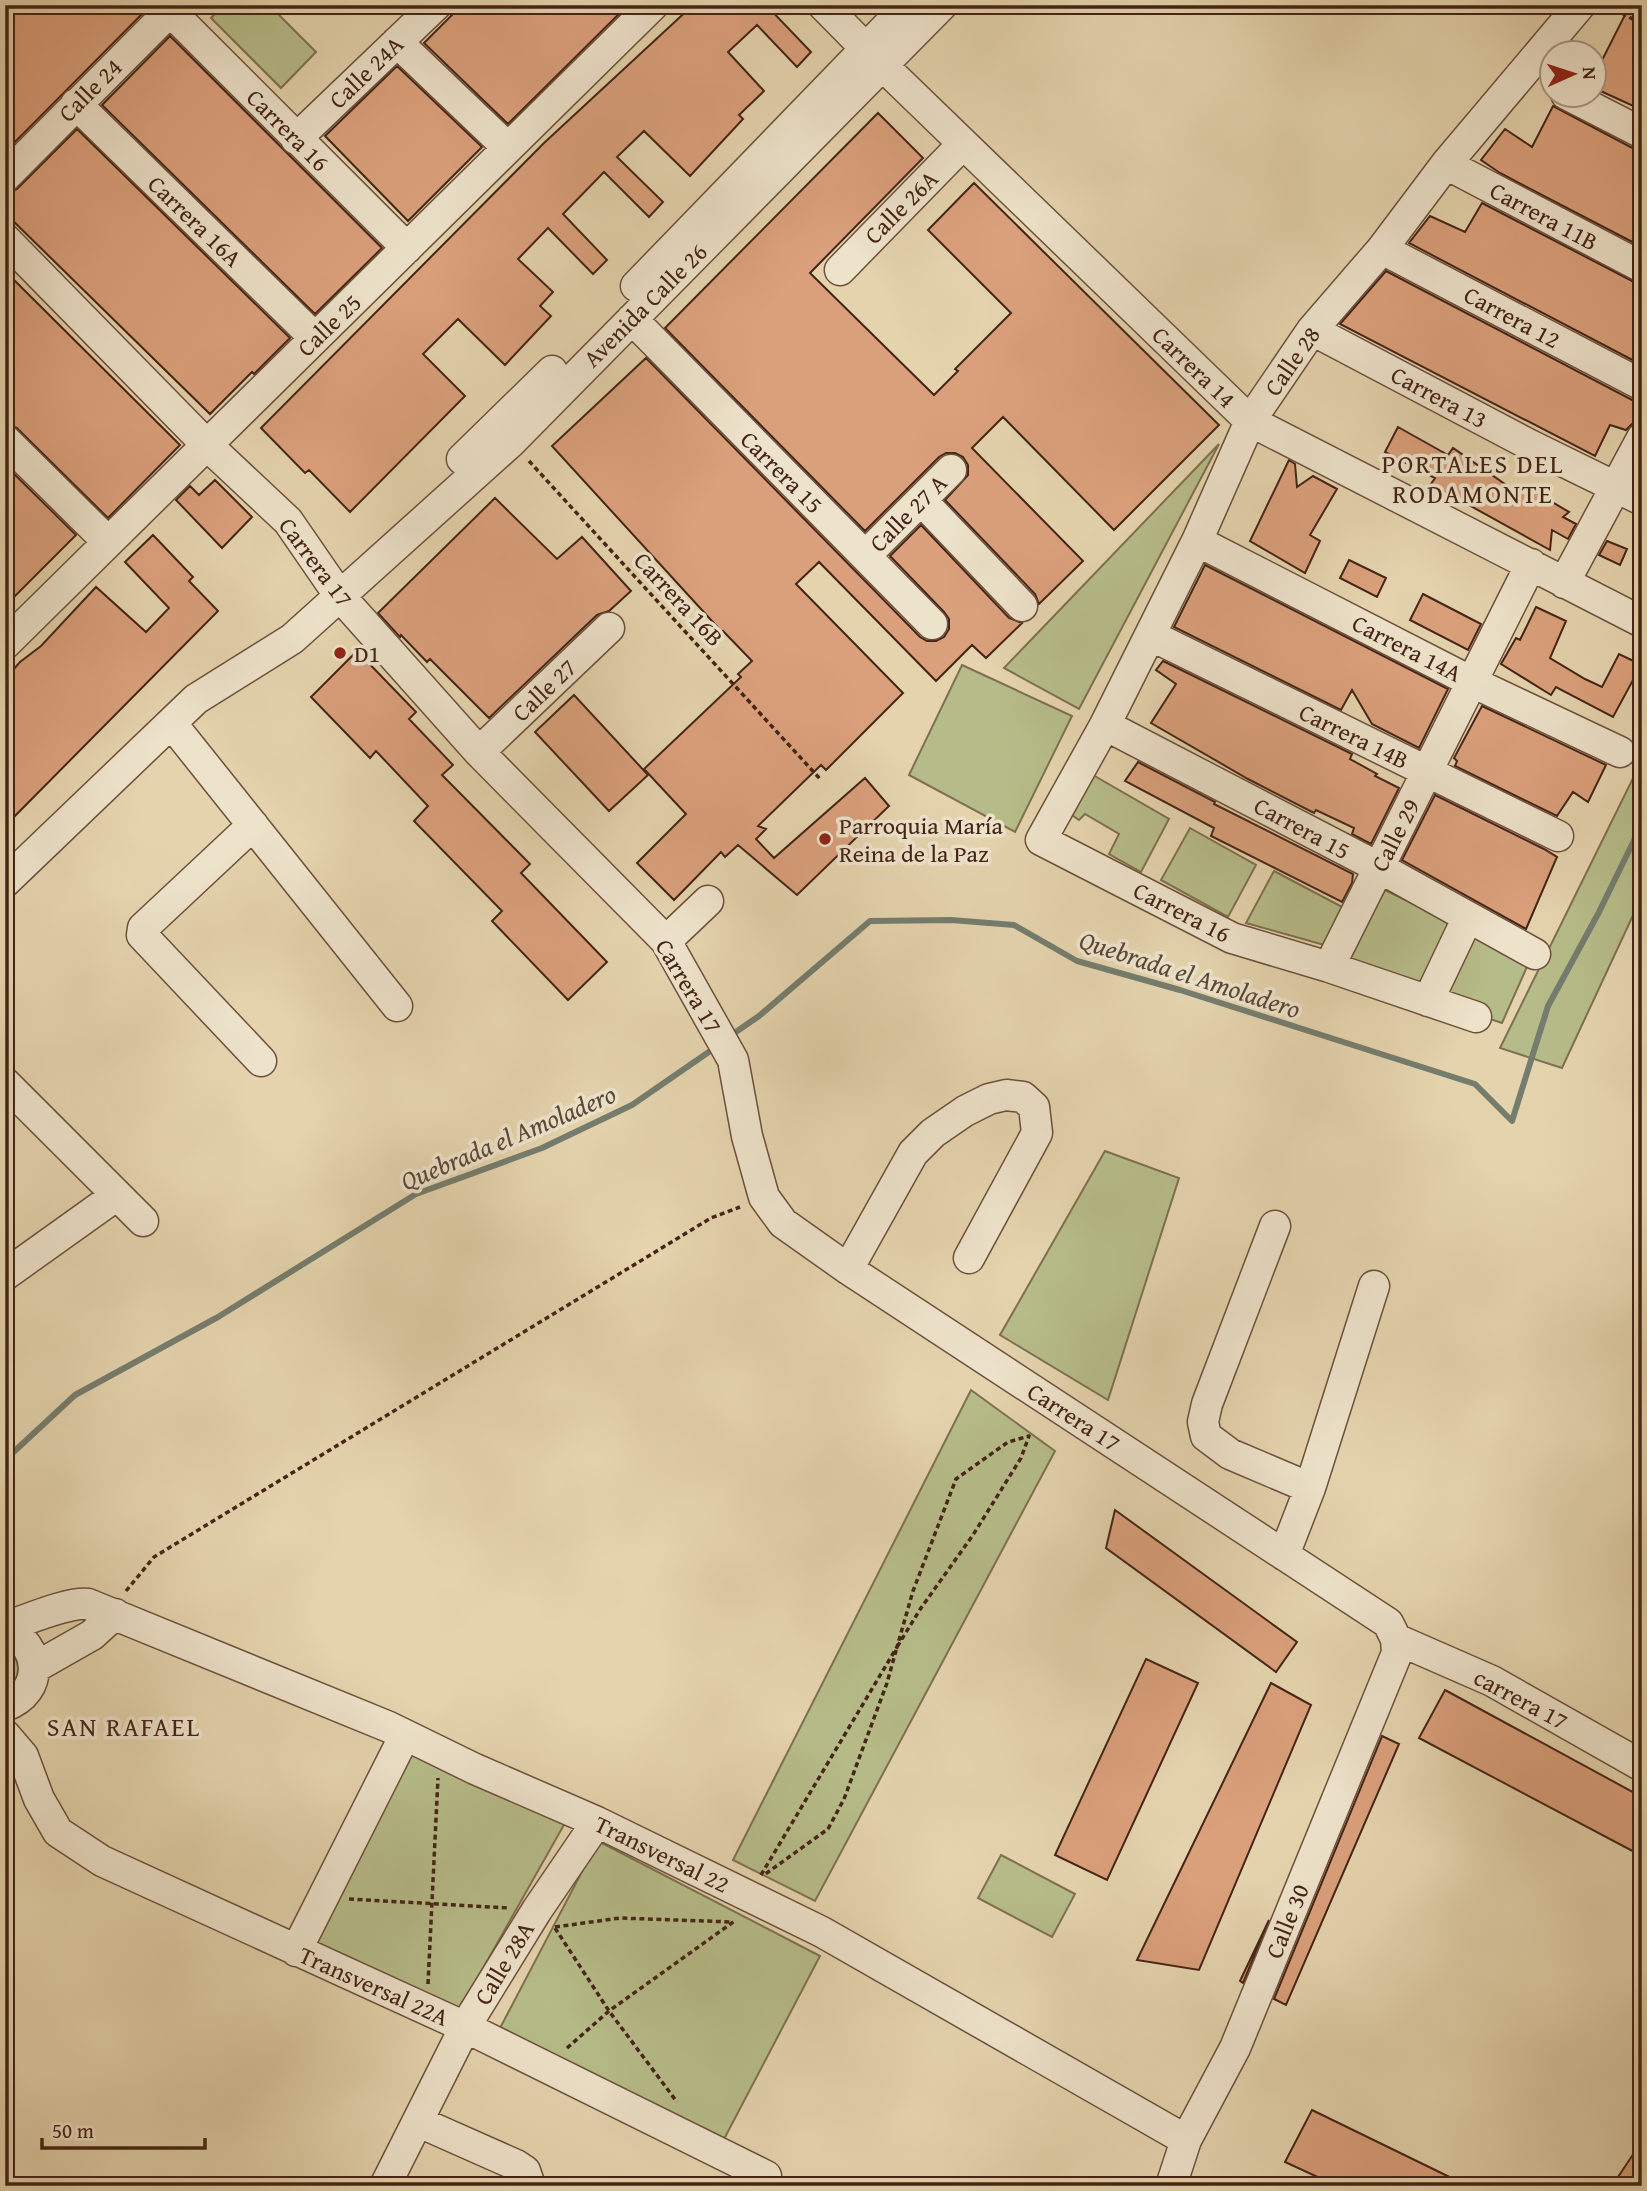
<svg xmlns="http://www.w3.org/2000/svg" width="1647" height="2191" viewBox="0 0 1647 2191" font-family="'Gentium Book Plus',serif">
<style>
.green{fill:#b6bc89;stroke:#7e7050;stroke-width:2}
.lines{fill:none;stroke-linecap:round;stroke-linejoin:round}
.stream{stroke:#757d6e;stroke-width:6}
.building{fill:#daa07b;stroke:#452416;stroke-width:2}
.minor-casing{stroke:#6d503c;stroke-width:33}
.path{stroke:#452416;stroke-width:3.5;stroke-dasharray:5 3.5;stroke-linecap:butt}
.minor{stroke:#ede2ca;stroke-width:30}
.poi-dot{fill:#8f2418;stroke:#ede2ca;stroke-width:2.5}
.labels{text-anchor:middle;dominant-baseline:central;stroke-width:7;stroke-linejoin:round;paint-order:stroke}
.street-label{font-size:24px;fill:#452416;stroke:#ede2ca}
.poi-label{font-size:24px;fill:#452416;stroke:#ede2ca;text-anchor:start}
.neighbourhood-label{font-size:26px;letter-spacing:2px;fill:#452416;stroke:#ede2ca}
.water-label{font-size:26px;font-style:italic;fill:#59493a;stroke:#ede2ca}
</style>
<rect width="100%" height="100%" fill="#e4d3ad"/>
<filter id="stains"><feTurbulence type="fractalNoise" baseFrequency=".00286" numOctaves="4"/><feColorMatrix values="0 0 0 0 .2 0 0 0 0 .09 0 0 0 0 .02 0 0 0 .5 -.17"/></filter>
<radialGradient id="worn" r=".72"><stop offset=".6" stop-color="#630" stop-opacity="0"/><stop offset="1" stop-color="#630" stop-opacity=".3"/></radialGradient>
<!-- green -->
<path class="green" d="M223,5H269L316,52L281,88L211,18Z
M1219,444L1079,709L1004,668Z
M962,665L1072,716L1015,832L909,775Z
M1642,760V896L1562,1068L1500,1048Z
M1093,775L1169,819L1141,872L1109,854L1119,834L1085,814L1079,820L1069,813Z
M1190,828L1256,865L1228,917L1161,880Z
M1274,871L1346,909L1328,946L1246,923Z
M1385,890L1455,924L1424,995L1343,966Z
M1468,927L1530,960L1502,1023L1434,1000Z
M1105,1151L1179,1178L1108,1400L1000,1335Z
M971,1390L1055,1451L815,1901L733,1860Z
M5,1647C22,1658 23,1679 5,1690Z
M410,1751L565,1823L460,2009L314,1941Z
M598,1841L820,1956L722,2143L499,2030Z
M1001,1855L1075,1894L1052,1937L978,1898Z"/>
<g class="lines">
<!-- stream -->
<path class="stream" d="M730,1036L759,1016L870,921L951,920L1014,925L1077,961L1180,990L1475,1084L1512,1121L1548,1006L1598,914L1642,824
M5,1460L75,1395L218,1317L416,1194L542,1148L632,1105L716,1047"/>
</g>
<!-- building -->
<path class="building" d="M5,5L150,6L5,152Z
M462,5H628L508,124L424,43Z
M693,5H766L811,52L797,67L757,25L728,52L764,91L739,115L743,119L690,176L644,131L617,157L663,202L649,217L604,172L563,214L607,260L593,274L548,228L518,259L553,292L540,306L551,316L505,365L458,319L423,354L465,396L350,512L309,470L305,473L261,428L544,143Z
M1630,5H1642V110L1594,88V76Z
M170,36L382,248L315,314L102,105Z
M397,66L482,147L408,221L325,136Z
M1553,106L1642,153V247L1500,173L1481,160L1505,129L1532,147Z
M878,113L923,158L810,273L934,395L958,371L955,369L1011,313L928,230L974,183L1219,425L1114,530L1003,417L972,448L1083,561L1039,604L1035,594L945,500L968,475V465L963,457L955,453H946L939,457L865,531L665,328Z
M77,129L290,338L254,374L252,372L210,414L5,213V194L17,189Z
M1482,203L1634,282L1642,284V365L1409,243L1430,216L1465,232Z
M5,271L180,445L108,518L17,428L5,423Z
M1386,271L1634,401L1642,402V414L1626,430L1610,425L1595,456L1340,324Z
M646,358L920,637L927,641H936L944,637L949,629V619L944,612L890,556L921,525L1009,618L1022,623L986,658L972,645L936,681L819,562L796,584L903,693L826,770L821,765L758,826L766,829L756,839L774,858L865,778L889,806L797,895L738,845L725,857L721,852L674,900L637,863L686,814L644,769L741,677L738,674L752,661L723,631L722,632L552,446Z
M1398,427L1448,455L1453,448L1515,491L1525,486L1569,512L1563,517L1576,524L1568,539L1552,530L1550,550L1431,484L1435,478L1385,452Z
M1289,460L1295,464L1297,487L1313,476L1337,489L1310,535L1320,541L1305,573L1250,541Z
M5,465L76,535L5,606Z
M215,480L252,517L222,548L176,500L190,486L199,495Z
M495,498L557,559L582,537L631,591L609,611L597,615L489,718L430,659L427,662L401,635L400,637L378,613Z
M153,535L193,577L189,581L218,611L5,826V679L20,662L41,646L96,587L146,632L169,608L125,562Z
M1607,541L1627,549L1620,565L1599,555Z
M1349,560L1386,578L1377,597L1340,578Z
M1205,565L1448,689L1419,748L1372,724L1352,690L1341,710L1174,627Z
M1423,594L1481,624L1468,650L1410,620Z
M1536,607L1566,621L1550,658L1585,679L1602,687L1619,654L1642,665V685L1633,680L1613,717L1556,687L1551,695L1501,664L1516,638L1520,640Z
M357,651L416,712L409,719L453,765L442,775L530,864L521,873L607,962L568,1000L492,921L502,911L414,821L428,806L376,751L370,758L311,697Z
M1163,661L1352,754L1350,759L1377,774L1375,776L1399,788L1371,844L1352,834L1354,828L1316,810L1314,813L1248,779L1151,723L1176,684L1156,670Z
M574,695L648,775L609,811L535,732Z
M1482,706L1606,765L1588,802L1573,792L1557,816L1455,766L1457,761L1454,758Z
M1138,762L1215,802L1214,804L1353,874L1352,883L1342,902L1211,836L1214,828L1125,781Z
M1435,795L1544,849L1557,857L1526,929L1402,860Z
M1115,1510L1297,1642L1276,1672L1106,1548Z
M1146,1659L1198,1683L1107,1880L1055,1855Z
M1271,1683L1311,1705L1199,1970L1137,1960Z
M1445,1690L1642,1797V1856L1419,1738Z
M1382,1736L1399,1744L1286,2005L1274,1999Z
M1269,1920L1243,1983L1240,1981Z
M1312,2110L1468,2186H1337L1285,2162Z
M1642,2141V2186H1612Z"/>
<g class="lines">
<defs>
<path id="minor" d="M823,5L882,65L1250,421L1642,622
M170,11L407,248
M397,42L508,148
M1566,94L1642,133
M76,104L315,338
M296,139L436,5
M1446,164L1642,267
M5,177L176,5
M5,239L207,445L288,521L339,595L479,752L666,941L733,1060L747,1136L764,1197L783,1223L848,1269L1388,1623L1396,1639L1397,1653L1235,2048L1186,2140L1171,2186
M1382,249L1642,385
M840,270L963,144
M636,286L908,5
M632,319L932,624
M1312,330L1530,445L1642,500
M5,440L108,542
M462,459L552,371
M921,500L1022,606
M1197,541L1472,682L1620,752
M865,556L951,470
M1564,583L1642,438
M1150,635L1558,836
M5,644L653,5
M172,724L397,1006
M1105,725L1378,867L1535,954
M479,752L609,628
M253,825L143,928L142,935L261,1061
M5,882L196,699L292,639L511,442L942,5
M666,941L708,901
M1329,967L1232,938L1041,840L1105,725L1197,541L1250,421L1312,330L1382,249L1446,164L1580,5
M1428,1001L1468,917
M1476,1017L1329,967L1531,564
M5,1083L143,1221
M1275,1226L1207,1404L1203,1422L1206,1436L1230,1454L1310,1488
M848,1269L913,1153L933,1133L965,1111L989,1099L1006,1095L1023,1097L1034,1107L1037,1133L969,1258
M5,1275L117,1195
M1284,1555L1310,1488L1374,1286
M5,1627C27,1620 67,1602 88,1604L389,1727L475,1769L597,1822L822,1932L1186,2140
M5,1629C42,1644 45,1692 5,1706
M1396,1639L1492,1681L1642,1766
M34,1668L92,1635L115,1614
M5,1735L23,1756L39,1799L58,1832L102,1861L465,2027L766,2176
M296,1951L405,1735
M419,2122L516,2165L525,2171L530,2186
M385,2186L465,2027L537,1910L597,1822"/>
</defs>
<!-- minor casing -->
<use href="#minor" class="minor-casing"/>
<!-- path -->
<path class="path" d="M1607,5L1642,24
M529,461L821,780
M126,1591L154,1557L711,1218L740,1207
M761,1875L897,1647L913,1591L956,1479L1008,1442L1029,1436L1021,1458L973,1535L921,1608L897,1647L887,1683L844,1799L828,1829L764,1875
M349,1899L509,1908
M555,1927L620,1918L732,1922
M555,1928L609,2011L677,2102
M428,1984L438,1778
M567,2048L609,2011L736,1920"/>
<!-- minor -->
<use href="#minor" class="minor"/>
</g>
<!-- markers -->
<g class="poi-dot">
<circle cx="340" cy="653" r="7"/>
<circle cx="825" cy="839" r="7"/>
</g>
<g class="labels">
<!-- street labels -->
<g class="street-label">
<text transform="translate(366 72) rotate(-44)">Calle 24A</text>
<text transform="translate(90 90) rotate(-45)">Calle 24</text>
<text transform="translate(288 130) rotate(45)">Carrera 16</text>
<text transform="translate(901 207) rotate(-45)">Calle 26A</text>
<text transform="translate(1544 216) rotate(28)">Carrera 11B</text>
<text transform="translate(195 221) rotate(44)">Carrera 16A</text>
<text transform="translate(645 305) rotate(-45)">Avenida Calle 26</text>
<text transform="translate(1512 317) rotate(28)">Carrera 12</text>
<text transform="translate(329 325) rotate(-44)">Calle 25</text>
<text transform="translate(1292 361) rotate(-55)">Calle 28</text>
<text transform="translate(1194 367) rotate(44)">Carrera 14</text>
<text transform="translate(1439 397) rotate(28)">Carrera 13</text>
<text transform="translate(782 472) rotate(45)">Carrera 15</text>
<text transform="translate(908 513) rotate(-45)">Calle 27 A</text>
<text transform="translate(316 562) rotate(53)">Carrera 17</text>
<text transform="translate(679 599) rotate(47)">Carrera 16B</text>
<text transform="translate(1407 648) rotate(27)">Carrera 14A</text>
<text transform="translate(544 690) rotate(-44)">Calle 27</text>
<text transform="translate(1354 736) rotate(26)">Carrera 14B</text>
<text transform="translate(1302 828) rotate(28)">Carrera 15</text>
<text transform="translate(1395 835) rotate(-63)">Calle 29</text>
<text transform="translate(1182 912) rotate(27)">Carrera 16</text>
<text transform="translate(689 986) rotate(59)">Carrera 17</text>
<text transform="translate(1074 1417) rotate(33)">Carrera 17</text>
<text transform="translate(1521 1699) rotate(28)">carrera 17</text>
<text transform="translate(662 1854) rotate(26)">Transversal 22</text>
<text transform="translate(1287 1921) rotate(-68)">Calle 30</text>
<text transform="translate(504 1963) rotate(-59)">Calle 28A</text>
<text transform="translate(374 1986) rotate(24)">Transversal 22A</text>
</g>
<!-- poi labels -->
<g class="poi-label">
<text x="354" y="653">D1</text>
<text x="839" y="825">Parroquia María<tspan x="839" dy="28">Reina de la Paz</tspan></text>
</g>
<!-- neighbourhood labels -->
<g class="neighbourhood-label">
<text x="1473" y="463">PORTALES DEL<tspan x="1473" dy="30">RODAMONTE</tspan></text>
<text x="124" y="1726">SAN RAFAEL</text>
</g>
<!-- water labels -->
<g class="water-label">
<text transform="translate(1190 974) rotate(18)">Quebrada el Amoladero</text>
<text transform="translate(508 1137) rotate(-23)">Quebrada el Amoladero</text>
</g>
</g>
<!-- margin -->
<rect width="1647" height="2191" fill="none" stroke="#e4d3ad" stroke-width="28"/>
<rect x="7" y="7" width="1633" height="2177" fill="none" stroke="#452416" stroke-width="3.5"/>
<rect x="14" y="14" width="1619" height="2163" fill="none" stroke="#452416" stroke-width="2"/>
<!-- north arrow -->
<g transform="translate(1573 74) rotate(87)"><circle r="33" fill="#ede2ca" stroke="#aa9682" stroke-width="2"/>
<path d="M0-5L12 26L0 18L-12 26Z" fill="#8f2418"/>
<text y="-10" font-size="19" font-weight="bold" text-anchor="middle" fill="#452416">N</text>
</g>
<!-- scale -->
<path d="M42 2138v10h163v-10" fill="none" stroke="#452416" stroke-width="3.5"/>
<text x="52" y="2138" font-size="21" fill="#452416" stroke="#ede2ca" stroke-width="5" paint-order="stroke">50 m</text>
<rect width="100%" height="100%" filter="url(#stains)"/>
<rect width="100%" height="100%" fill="url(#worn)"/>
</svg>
